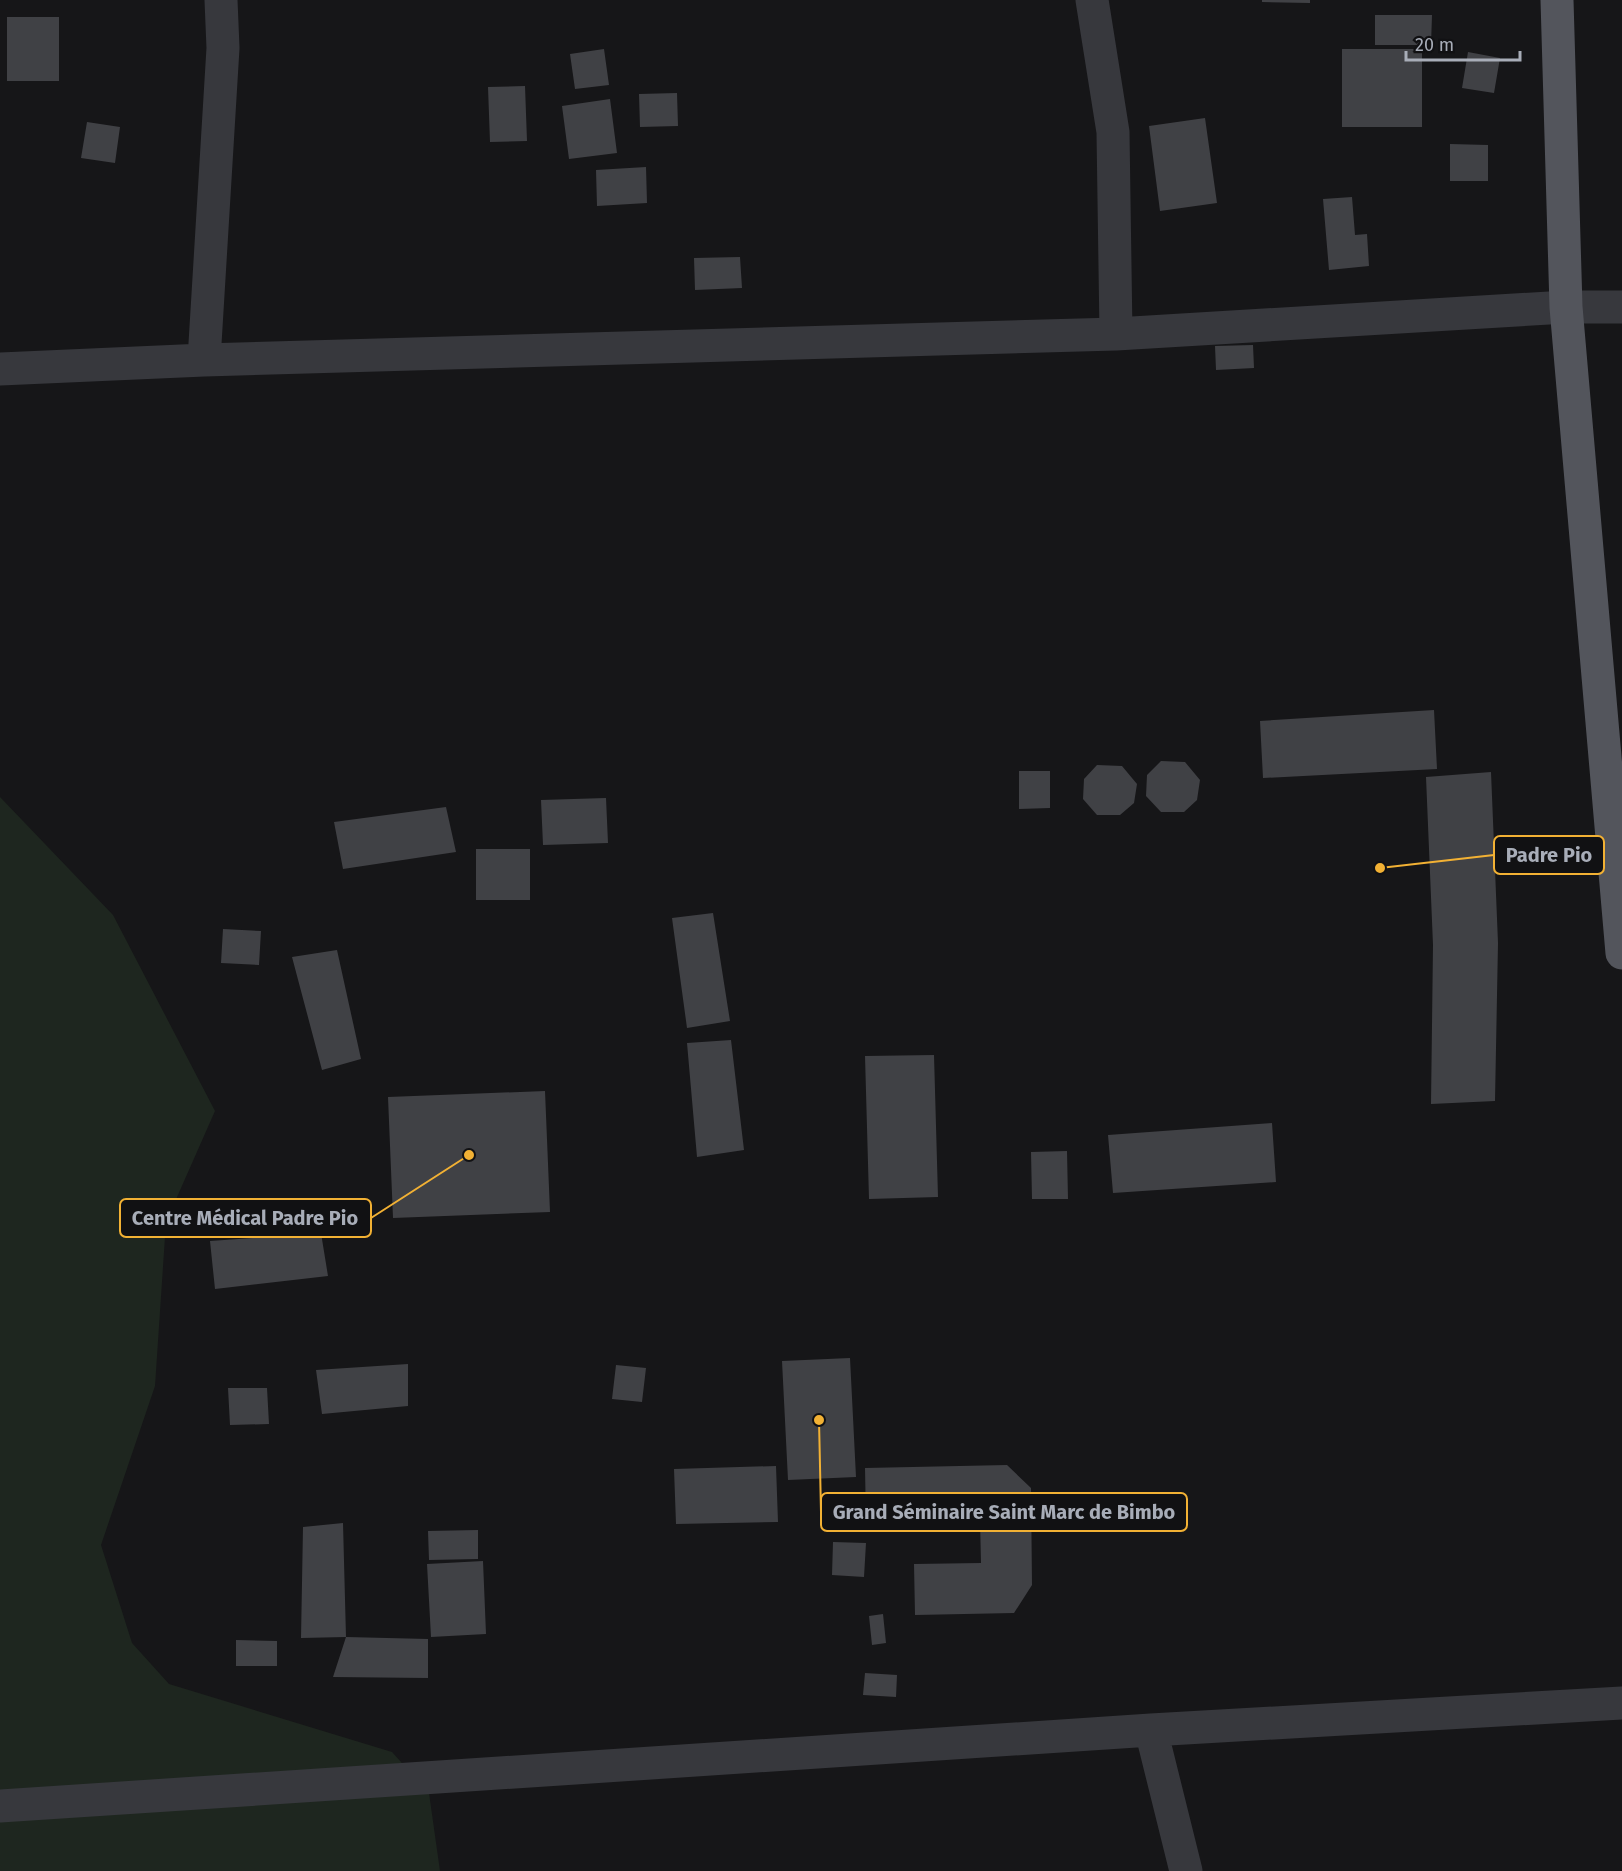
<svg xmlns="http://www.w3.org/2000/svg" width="1622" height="1871" viewBox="0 0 1622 1871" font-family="'Fira Sans',sans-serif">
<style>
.green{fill:#1e261f}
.building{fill:#404145}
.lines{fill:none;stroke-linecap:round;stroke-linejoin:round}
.minor{stroke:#37383d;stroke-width:33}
.major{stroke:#53555c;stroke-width:33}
.leader{fill:none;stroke:#f2b134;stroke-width:2}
.callout-dot{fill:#f2b134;stroke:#111113;stroke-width:2}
.callout{fill:#111113;stroke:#f2b134;stroke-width:2}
.callout-label{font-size:20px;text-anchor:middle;font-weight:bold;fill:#a8adb8}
</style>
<rect width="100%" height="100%" fill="#161618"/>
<!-- green -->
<path class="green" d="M0,797L113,915L215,1111L166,1222L155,1386L101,1545L132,1643L169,1684L392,1752L429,1793L440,1871H0Z"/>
<!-- building -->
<path class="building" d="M1262,0H1310V3L1262,2Z
M1375,15H1432L1431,45H1375Z
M7,17H59V81H7Z
M604,49L609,85L575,89L570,54Z
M1342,49H1422V127H1342Z
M1468,52L1500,58L1494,93L1462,88Z
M525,86L527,141L490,142L488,87Z
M677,93L678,126L640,127L639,94Z
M610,99L617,153L569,159L562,106Z
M1205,118L1217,203L1160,211L1149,126Z
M87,122L120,127L115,163L81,158Z
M1450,144L1488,145V181H1450Z
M646,167L647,203L597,206L596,170Z
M1352,197L1355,235L1367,234L1369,266L1329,270L1323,199Z
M740,257L742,288L695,290L694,258Z
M1253,345L1254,368L1216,370L1215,346Z
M1434,710L1437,769L1263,778L1260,721Z
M1161,761L1185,762L1200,780L1197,800L1184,812H1161L1146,796L1147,775Z
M1097,765L1122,766L1137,784L1134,803L1120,815H1097L1083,799L1084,779Z
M1019,771H1050V808L1019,809Z
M1491,772L1498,943L1495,1101L1431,1104L1433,945L1426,777Z
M606,798L608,843L543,845L541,800Z
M446,807L456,852L343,869L334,822Z
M476,849H530V900H476Z
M713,913L730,1021L687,1028L672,918Z
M223,929L261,931L259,965L221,963Z
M337,950L361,1059L322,1070L292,957Z
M731,1040L744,1150L697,1157L687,1043Z
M934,1055L938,1197L869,1199L865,1056Z
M545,1091L550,1212L393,1218L388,1097Z
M1272,1123L1276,1182L1113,1193L1108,1135Z
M1067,1151L1068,1199H1032L1031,1152Z
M321,1233L328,1276L215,1289L210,1241Z
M850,1358L856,1477L788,1480L782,1361Z
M408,1364V1406L322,1414L316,1370Z
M616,1365L646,1368L642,1402L612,1399Z
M228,1388H267L269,1424L230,1425Z
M1007,1465L1031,1488L1032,1585L1014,1613L915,1615L914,1564L981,1563L980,1520L866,1522L865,1468Z
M776,1466L778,1522L676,1524L674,1469Z
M343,1523L346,1637L428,1639V1678L333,1677L346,1637L301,1638L303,1527Z
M478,1530V1559L429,1560L428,1531Z
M833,1542L866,1543L864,1577L832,1575Z
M483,1561L486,1634L431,1637L427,1564Z
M883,1614L886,1643L872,1645L869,1616Z
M236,1640L277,1641V1666H236Z
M865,1673L897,1675L896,1697L863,1695Z"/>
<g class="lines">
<!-- minor -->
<path class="minor" d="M1092,0L1113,132L1116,334
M204,360L223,48L221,0
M0,369L204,360L1116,334L1566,307H1622
M1151,1730L1186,1871
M0,1806L1151,1730L1622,1703"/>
<!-- major -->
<path class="major" d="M1557,0L1566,307L1622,953"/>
</g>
<!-- callouts -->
<path class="leader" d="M1380 868L1494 855M469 1155L371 1218M819 1420L821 1512"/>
<g class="callout-dot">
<circle cx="1380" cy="868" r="6"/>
<circle cx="469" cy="1155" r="6"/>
<circle cx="819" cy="1420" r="6"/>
</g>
<g class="callout">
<rect x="1494" y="836" width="110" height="38" rx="6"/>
<rect x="120" y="1199" width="251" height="38" rx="6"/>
<rect x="821" y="1493" width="366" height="38" rx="6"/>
</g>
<g class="callout-label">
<text x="1549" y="862">Padre Pio</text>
<text x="245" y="1225">Centre Médical Padre Pio</text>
<text x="1004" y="1519">Grand Séminaire Saint Marc de Bimbo</text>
</g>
<!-- scale -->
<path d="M1406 51v9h114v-9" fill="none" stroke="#a8adb8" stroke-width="3"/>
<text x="1415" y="51" font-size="18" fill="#a8adb8" stroke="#111113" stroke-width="4.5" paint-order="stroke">20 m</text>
</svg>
